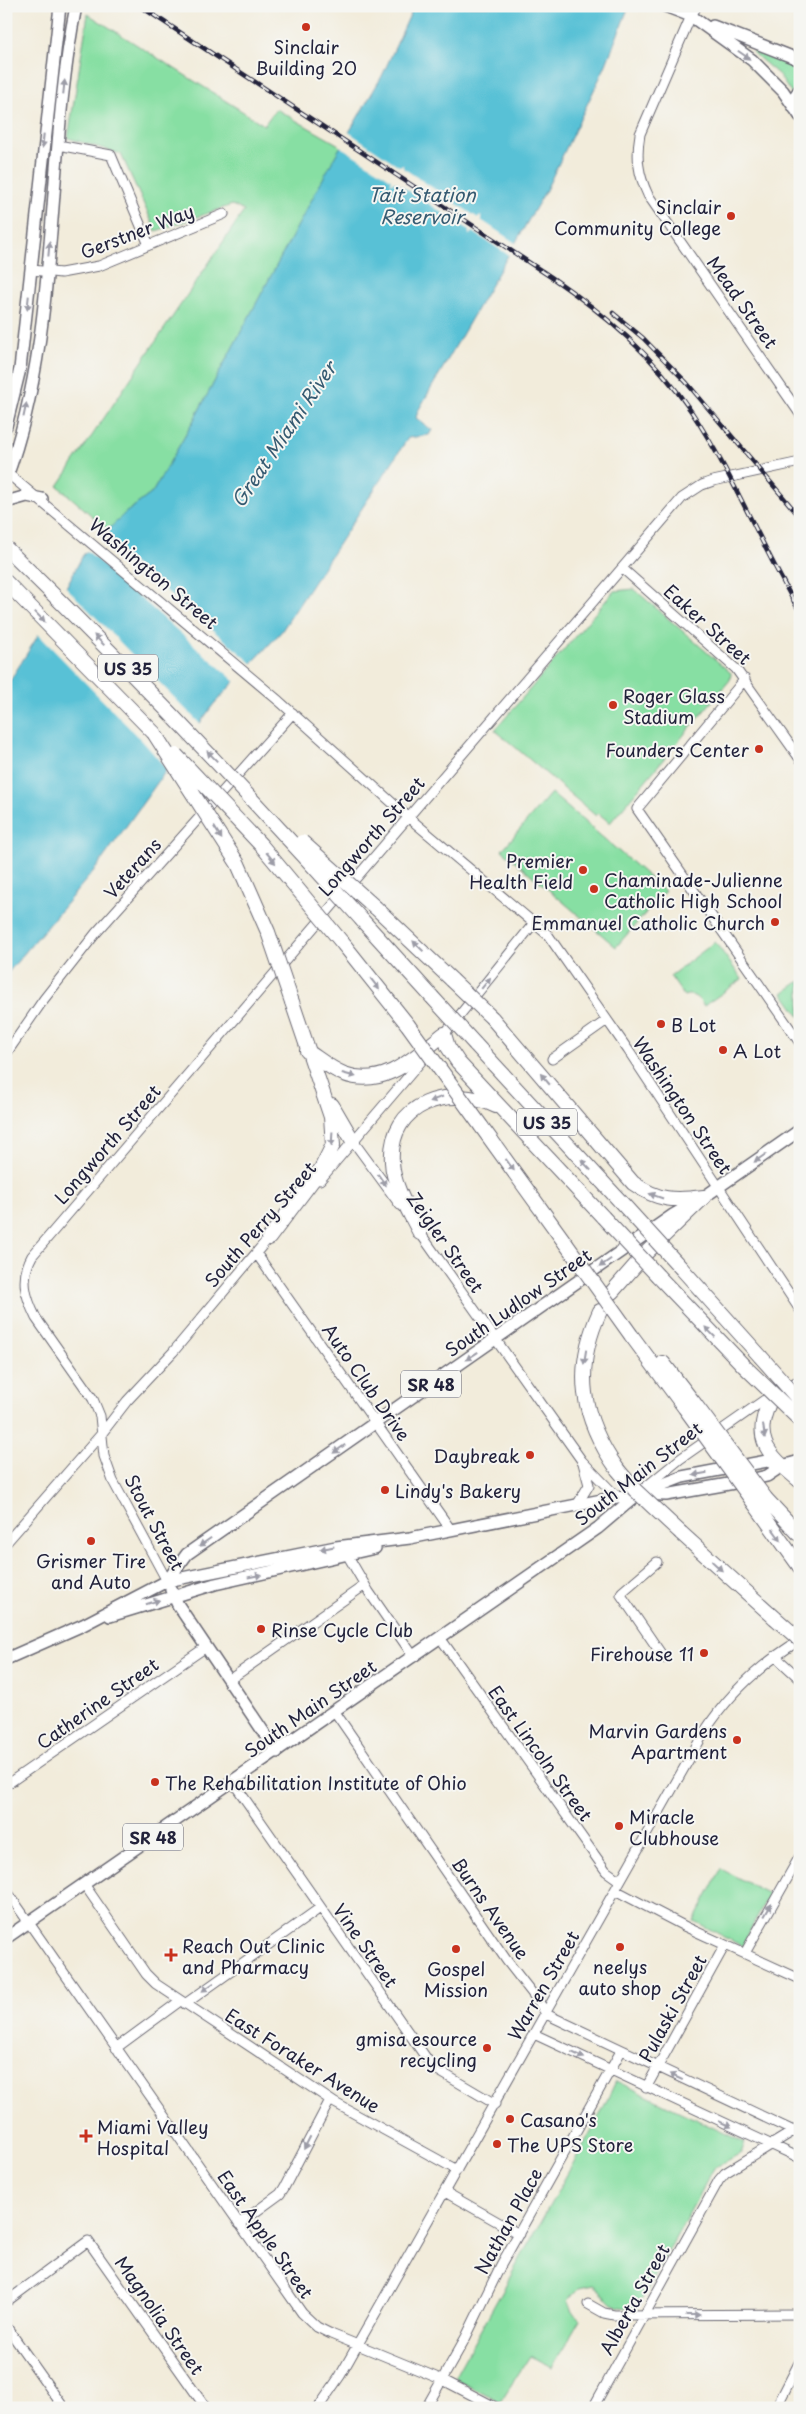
<svg xmlns="http://www.w3.org/2000/svg" width="806" height="2414" viewBox="0 0 806 2414" font-family="'Playpen Sans',sans-serif">
<style>
.green{fill:#87dfa3;stroke:#54806f}
.water{fill:#59c1d6;stroke:#3e7288}
.pier{fill:#f2ecdb}
.lines{fill:none;stroke-linecap:round;stroke-linejoin:round}
.minor-casing{stroke:#6b6973;stroke-width:11}
.major-casing{stroke:#6b6973;stroke-width:14}
.highway-casing{stroke:#6b6973;stroke-width:16}
.minor{stroke:#fff;stroke-width:9}
.major{stroke:#fff;stroke-width:11}
.highway{stroke:#fff;stroke-width:14}
.rail-casing{stroke:#22223b;stroke-width:4.5}
.rail{stroke:#f6f6f2;stroke-width:2.5;stroke-dasharray:8;stroke-linecap:butt}
.highway-bridge-casing{stroke:#6b6973;stroke-width:16;stroke-linecap:butt}
.highway-bridge{stroke:#fff;stroke-width:14}
.oneway{fill:#9c9ca7}
.poi-dot{fill:#c8321e;stroke:#f6f6f2;stroke-width:2}
.labels{text-anchor:middle;dominant-baseline:central;stroke-width:4;stroke-linejoin:round;paint-order:stroke}
.shield{fill:#f6f6f2;stroke:#626272;stroke-width:1}
.shield-label{font-size:16px;font-weight:bold;fill:#22223b}
.poi-label{font-size:18px;fill:#22223b;stroke:#f6f6f2;text-anchor:start}
.street-label{font-size:18px;fill:#22223b;stroke:#f6f6f2}
.water-label{font-size:19px;font-style:italic;fill:#355a71;stroke:#f6f6f2}
</style>
<rect width="100%" height="100%" fill="#f6f6f2"/>
<filter id="ink" filterUnits="userSpaceOnUse"><feTurbulence type="fractalNoise" baseFrequency=".02" numOctaves="2"/><feDisplacementMap in="SourceGraphic" scale="10" xChannelSelector="R" yChannelSelector="G"/><feConvolveMatrix kernelMatrix="1 2 1 2 8 2 1 2 1" color-interpolation-filters="sRGB"/></filter>
<filter id="wash" filterUnits="userSpaceOnUse"><feTurbulence type="fractalNoise" baseFrequency=".0096" numOctaves="4" result="noise"/><feDisplacementMap in="SourceGraphic" scale="20" xChannelSelector="R" yChannelSelector="G"/><feGaussianBlur stdDeviation="1.12" result="paint"/><feColorMatrix in="noise" values="0 0 0 0 0 0 0 0 0 0 0 0 0 0 0 0 0 1.4 0 .05"/><feComposite in="paint" operator="in"/></filter>
<g filter="url(#wash)">
<rect width="100%" height="100%" fill="#f2ecdb"/>
<!-- green -->
<path class="green" d="M88,14L264,125L276,109L341,146L189,429L152,493L124,514L108,530L58,486L244,211L232,205L156,231L121,154L68,138Z
M754,50L800,68V106L778,74L752,52Z
M634,589L731,673L730,680L610,823L598,813L596,816L495,730L614,591Z
M551,793L665,891L616,947L502,850Z
M715,942L742,979L704,1006C699,999 693,992 684,996L670,976Z
M800,981V1017L783,993Z
M721,1869L769,1894L742,1946L694,1921Z
M616,2081L745,2143L741,2153L714,2168L637,2308C605,2309 615,2300 593,2285L579,2288L568,2301L572,2312L580,2319L552,2367L530,2356L500,2402L458,2381L455,2376L600,2115Z"/>
<!-- water -->
<path class="water" d="M414,6H629L605,67L546,190L418,411L416,418L432,430L429,435L408,438L281,632L213,705L97,867L6,975V687L54,610L83,555L124,514L152,493L189,429L334,158L382,76Z"/>
<!-- pier -->
<path class="pier" d="M347,131L399,166L403,165V168L478,218L481,216V220L517,244L510,256L473,232L469,235V230L394,181L391,184V179L338,145Z
M100,535L254,665L237,683L85,549Z
M64,585L201,725L169,772L146,745L36,632Z"/>
</g>
<g filter="url(#ink)">
<g class="lines">
<defs>
<path id="minor" d="M697,6L691,16L640,134C636,157 638,174 648,195L800,414
M58,145L111,155L149,245
M32,270L61,273L99,266L224,214
M6,472L279,701L408,817L548,935L628,1050L800,1310
M622,568L736,669L800,759
M745,679L637,809L800,1043
M442,1037L534,923
M6,1054L44,999L96,933L293,713
M552,1059L607,1020
M353,1141L400,1205
M320,1180L430,1051
M418,1230L582,1461L617,1497
M256,1253L451,1530
M642,1490L680,1459L773,1394L800,1380
M577,1505L589,1485L583,1463
M6,1543L103,1432L127,1401L173,1352L272,1234
M348,1556L369,1592L414,1657
M657,1562L622,1592L621,1595L664,1658
M167,1581L113,1481L104,1456L100,1416L93,1399L36,1318C25,1296 20,1278 32,1256L682,498L702,485L713,481L800,462
M441,1639L606,1871L620,1881
M775,1656L800,1679
M229,1680L365,1585
M335,1712L507,1961L539,2002L546,2014L800,2134
M233,1782L429,2062L434,2068L495,2104
M6,1785L206,1647
M84,1884L146,1974L156,1984L335,2103L457,2170
M6,1890L302,2313L317,2327L331,2334L443,2380L497,2408
M615,1890L686,1927L800,1979
M745,1953L800,1856
M185,2004L320,1908
M534,2034L800,2158
M116,2048L180,2001
M646,2088L725,1945
M445,2192L519,2234
M239,2224L280,2194L284,2188L330,2100
M6,2302L88,2241L206,2408
M588,2304L604,2313L614,2315L800,2314
M6,2326L64,2408
M318,2408L340,2376L705,1731C730,1692 761,1664 800,1640
M426,2408L466,2337L501,2265L621,2051
M593,2408L719,2180L725,2173L800,2127
M776,2408L800,2361"/>
<path id="major" d="M665,6L691,16L752,60L783,91L800,116
M713,26L800,60
M795,109L793,99L800,89
M6,426L20,369L60,6
M6,479C61,331 45,160 76,6
M6,502L27,496L42,499
M167,1581L187,1554L673,1215L704,1197L800,1130
M171,1590L178,1605L277,1752
M110,1616L215,1584L375,1548
M6,1659L83,1625L167,1581L336,1547L410,1538L617,1497L638,1494L666,1495L740,1482L767,1476L782,1466L800,1461
M6,1938L598,1528L638,1494L682,1477L767,1461L782,1466"/>
<path id="highway" d="M6,582L154,733
M376,908L452,980
M362,920L432,997
M345,946L408,1025
M492,1018L633,1183C658,1201 674,1201 704,1197
M475,1044L620,1201
M307,1051C319,1059 331,1069 344,1074C384,1089 415,1057 444,1034L448,1047L458,1062L603,1217
M332,1105L353,1141
M481,1126L566,1244
M420,1233C409,1211 393,1186 392,1162C388,1102 451,1084 496,1106
M269,1238L321,1169L333,1145L331,1117L292,1002
M682,1269L760,1356
M658,1276L744,1366
M612,1292L647,1252L704,1197
M600,1311C573,1370 581,1418 618,1470
M631,1335L685,1408
M663,1363L694,1403
M773,1394C751,1439 765,1452 800,1481
M766,1499L800,1535
M754,1503L800,1567
M681,1533L775,1618"/>
</defs>
<!-- minor casing -->
<use href="#minor" class="minor-casing"/>
<!-- major casing -->
<use href="#major" class="major-casing"/>
<!-- highway casing -->
<use href="#highway" class="highway-casing"/>
<!-- minor -->
<use href="#minor" class="minor"/>
<!-- major -->
<use href="#major" class="major"/>
<!-- highway -->
<use href="#highway" class="highway"/>
<defs>
<path id="rail" d="M140,6L551,277C605,314 654,356 691,411C733,474 761,546 800,612
M613,313L643,338L686,382L800,517"/>
</defs>
<!-- rail casing -->
<use href="#rail" class="rail-casing"/>
<!-- rail -->
<use href="#rail" class="rail"/>
<defs>
<path id="highway-bridge" d="M6,548C129,668 247,792 362,920
M154,733L238,864L268,932L292,1002
M176,755L261,845L345,946
M302,842L376,908
M452,980L492,1018
M432,997L475,1044
M408,1025L481,1126
M620,1201L682,1269
M603,1217L658,1276
M566,1244L631,1335
M760,1356L800,1401
M744,1366L800,1420
M694,1403L766,1499
M685,1408L754,1503
M618,1470L635,1490L681,1533
M775,1618L800,1640"/>
</defs>
<!-- highway-bridge casing -->
<use href="#highway-bridge" class="highway-bridge-casing"/>
<!-- highway-bridge -->
<use href="#highway-bridge" class="highway-bridge"/>
</g>
<!-- one-way arrows -->
<defs><path id="oneway-solid" d="M-6-.8H1V-3.2L6.5 0L1 3.2V.8H-6Z" transform="scale(1.25)"/></defs>
<g class="oneway">
<use href="#oneway-solid" transform="translate(744 55) rotate(35)"/>
<use href="#oneway-solid" transform="translate(64 87) rotate(-84)"/>
<use href="#oneway-solid" transform="translate(43 141) rotate(96)"/>
<use href="#oneway-solid" transform="translate(49 249) rotate(-85)"/>
<use href="#oneway-solid" transform="translate(28 303) rotate(96)"/>
<use href="#oneway-solid" transform="translate(25 410) rotate(-78)"/>
<use href="#oneway-solid" transform="translate(40 617) rotate(46)"/>
<use href="#oneway-solid" transform="translate(99 640) rotate(-135)"/>
<use href="#oneway-solid" transform="translate(212 756) rotate(-134)"/>
<use href="#oneway-solid" transform="translate(218 833) rotate(58)"/>
<use href="#oneway-solid" transform="translate(271 858) rotate(50)"/>
<use href="#oneway-solid" transform="translate(418 946) rotate(-136)"/>
<use href="#oneway-solid" transform="translate(486 983) rotate(-51)"/>
<use href="#oneway-solid" transform="translate(375 984) rotate(52)"/>
<use href="#oneway-solid" transform="translate(349 1075) rotate(15)"/>
<use href="#oneway-solid" transform="translate(545 1079) rotate(-130)"/>
<use href="#oneway-solid" transform="translate(436 1099) rotate(161)"/>
<use href="#oneway-solid" transform="translate(332 1139) rotate(93)"/>
<use href="#oneway-solid" transform="translate(760 1158) rotate(145)"/>
<use href="#oneway-solid" transform="translate(510 1165) rotate(54)"/>
<use href="#oneway-solid" transform="translate(586 1165) rotate(-133)"/>
<use href="#oneway-solid" transform="translate(382 1180) rotate(54)"/>
<use href="#oneway-solid" transform="translate(656 1196) rotate(-161)"/>
<use href="#oneway-solid" transform="translate(605 1263) rotate(145)"/>
<use href="#oneway-solid" transform="translate(710 1332) rotate(-135)"/>
<use href="#oneway-solid" transform="translate(472 1356) rotate(146)"/>
<use href="#oneway-solid" transform="translate(585 1357) rotate(99)"/>
<use href="#oneway-solid" transform="translate(764 1431) rotate(82)"/>
<use href="#oneway-solid" transform="translate(339 1449) rotate(145)"/>
<use href="#oneway-solid" transform="translate(700 1474) rotate(170)"/>
<use href="#oneway-solid" transform="translate(777 1535) rotate(54)"/>
<use href="#oneway-solid" transform="translate(205 1542) rotate(145)"/>
<use href="#oneway-solid" transform="translate(327 1548) rotate(169)"/>
<use href="#oneway-solid" transform="translate(717 1566) rotate(43)"/>
<use href="#oneway-solid" transform="translate(255 1576) rotate(-12)"/>
<use href="#oneway-solid" transform="translate(153 1602) rotate(-18)"/>
<use href="#oneway-solid" transform="translate(768 1910) rotate(-60)"/>
<use href="#oneway-solid" transform="translate(208 1987) rotate(145)"/>
<use href="#oneway-solid" transform="translate(578 2055) rotate(25)"/>
<use href="#oneway-solid" transform="translate(676 2077) rotate(-155)"/>
<use href="#oneway-solid" transform="translate(725 2124) rotate(25)"/>
<use href="#oneway-solid" transform="translate(307 2143) rotate(117)"/>
<use href="#oneway-solid" transform="translate(693 2315)"/>
</g>
</g>
<!-- markers -->
<g class="poi-dot">
<circle cx="306" cy="27" r="5"/>
<circle cx="731" cy="216" r="5"/>
<circle cx="613" cy="705" r="5"/>
<circle cx="759" cy="749" r="5"/>
<circle cx="583" cy="870" r="5"/>
<circle cx="594" cy="889" r="5"/>
<circle cx="775" cy="922" r="5"/>
<circle cx="661" cy="1024" r="5"/>
<circle cx="723" cy="1050" r="5"/>
<circle cx="530" cy="1455" r="5"/>
<circle cx="385" cy="1490" r="5"/>
<circle cx="91" cy="1541" r="5"/>
<circle cx="261" cy="1629" r="5"/>
<circle cx="704" cy="1653" r="5"/>
<circle cx="737" cy="1740" r="5"/>
<circle cx="155" cy="1782" r="5"/>
<circle cx="619" cy="1826" r="5"/>
<circle cx="620" cy="1947" r="5"/>
<circle cx="456" cy="1949" r="5"/>
<path d="M168.5 1947.5h5v5h5v5h-5v5h-5v-5h-5v-5h5z"/>
<circle cx="487" cy="2048" r="5"/>
<circle cx="510" cy="2119" r="5"/>
<path d="M83.5 2128.5h5v5h5v5h-5v5h-5v-5h-5v-5h5z"/>
<circle cx="497" cy="2144" r="5"/>
</g>
<g class="labels">
<!-- shield labels -->
<g class="shield">
<rect x="98" y="654.5" width="60" height="27" rx="4"/>
<rect x="517" y="1108.5" width="60" height="27" rx="4"/>
<rect x="401" y="1370.5" width="60" height="27" rx="4"/>
<rect x="123" y="1823.5" width="60" height="27" rx="4"/>
</g>
<g class="shield-label">
<text x="128" y="668">US 35</text>
<text x="547" y="1122">US 35</text>
<text x="431" y="1384">SR 48</text>
<text x="153" y="1837">SR 48</text>
</g>
<!-- poi labels -->
<g class="poi-label">
<text x="306" y="46" text-anchor="middle">Sinclair<tspan x="306" dy="21">Building 20</tspan></text>
<text x="721" y="206" text-anchor="end">Sinclair<tspan x="721" dy="21">Community College</tspan></text>
<text x="623" y="695">Roger Glass<tspan x="623" dy="21">Stadium</tspan></text>
<text x="749" y="749" text-anchor="end">Founders Center</text>
<text x="573" y="860" text-anchor="end">Premier<tspan x="573" dy="21">Health Field</tspan></text>
<text x="604" y="879">Chaminade-Julienne<tspan x="604" dy="21">Catholic High School</tspan></text>
<text x="765" y="922" text-anchor="end">Emmanuel Catholic Church</text>
<text x="671" y="1024">B Lot</text>
<text x="733" y="1050">A Lot</text>
<text x="520" y="1455" text-anchor="end">Daybreak</text>
<text x="395" y="1490">Lindy's Bakery</text>
<text x="91" y="1560" text-anchor="middle">Grismer Tire<tspan x="91" dy="21">and Auto</tspan></text>
<text x="271" y="1629">Rinse Cycle Club</text>
<text x="694" y="1653" text-anchor="end">Firehouse 11</text>
<text x="727" y="1730" text-anchor="end">Marvin Gardens<tspan x="727" dy="21">Apartment</tspan></text>
<text x="165" y="1782">The Rehabilitation Institute of Ohio</text>
<text x="629" y="1816">Miracle<tspan x="629" dy="21">Clubhouse</tspan></text>
<text x="182" y="1945">Reach Out Clinic<tspan x="182" dy="21">and Pharmacy</tspan></text>
<text x="620" y="1966" text-anchor="middle">neelys<tspan x="620" dy="21">auto shop</tspan></text>
<text x="456" y="1968" text-anchor="middle">Gospel<tspan x="456" dy="21">Mission</tspan></text>
<text x="477" y="2038" text-anchor="end">gmisa esource<tspan x="477" dy="21">recycling</tspan></text>
<text x="520" y="2119">Casano's</text>
<text x="97" y="2126">Miami Valley<tspan x="97" dy="21">Hospital</tspan></text>
<text x="507" y="2144">The UPS Store</text>
</g>
<!-- street labels -->
<g class="street-label">
<text transform="translate(137 231) rotate(-21)">Gerstner Way</text>
<text transform="translate(743 302) rotate(55)">Mead Street</text>
<text transform="translate(154 573) rotate(40)">Washington Street</text>
<text transform="translate(708 624) rotate(42)">Eaker Street</text>
<text transform="translate(371 836) rotate(-49)">Longworth Street</text>
<text transform="translate(132 868) rotate(-48)">Veterans</text>
<text transform="translate(683 1105) rotate(56)">Washington Street</text>
<text transform="translate(107 1144) rotate(-49)">Longworth Street</text>
<text transform="translate(260 1224) rotate(-49)">South Perry Street</text>
<text transform="translate(446 1242) rotate(55)">Zeigler Street</text>
<text transform="translate(518 1302) rotate(-35)">South Ludlow Street</text>
<text transform="translate(367 1382) rotate(55)">Auto Club Drive</text>
<text transform="translate(638 1473) rotate(-38)">South Main Street</text>
<text transform="translate(155 1522) rotate(62)">Stout Street</text>
<text transform="translate(97 1703) rotate(-35)">Catherine Street</text>
<text transform="translate(310 1708) rotate(-35)">South Main Street</text>
<text transform="translate(541 1753) rotate(54)">East Lincoln Street</text>
<text transform="translate(491 1908) rotate(55)">Burns Avenue</text>
<text transform="translate(366 1945) rotate(55)">Vine Street</text>
<text transform="translate(543 1985) rotate(-60)">Warren Street</text>
<text transform="translate(672 2008) rotate(-61)">Pulaski Street</text>
<text transform="translate(303 2060) rotate(32)">East Foraker Avenue</text>
<text transform="translate(508 2221) rotate(-61)">Nathan Place</text>
<text transform="translate(266 2234) rotate(55)">East Apple Street</text>
<text transform="translate(634 2299) rotate(-61)">Alberta Street</text>
<text transform="translate(160 2315) rotate(55)">Magnolia Street</text>
</g>
<!-- water labels -->
<g class="water-label">
<text x="422" y="194">Tait Station<tspan x="422" dy="22">Reservoir</tspan></text>
<text transform="translate(283 434) rotate(-56)">Great Miami River</text>
</g>
</g>
<!-- margin -->
<rect width="806" height="2414" fill="none" stroke="#f6f6f2" stroke-width="25"/>
</svg>
